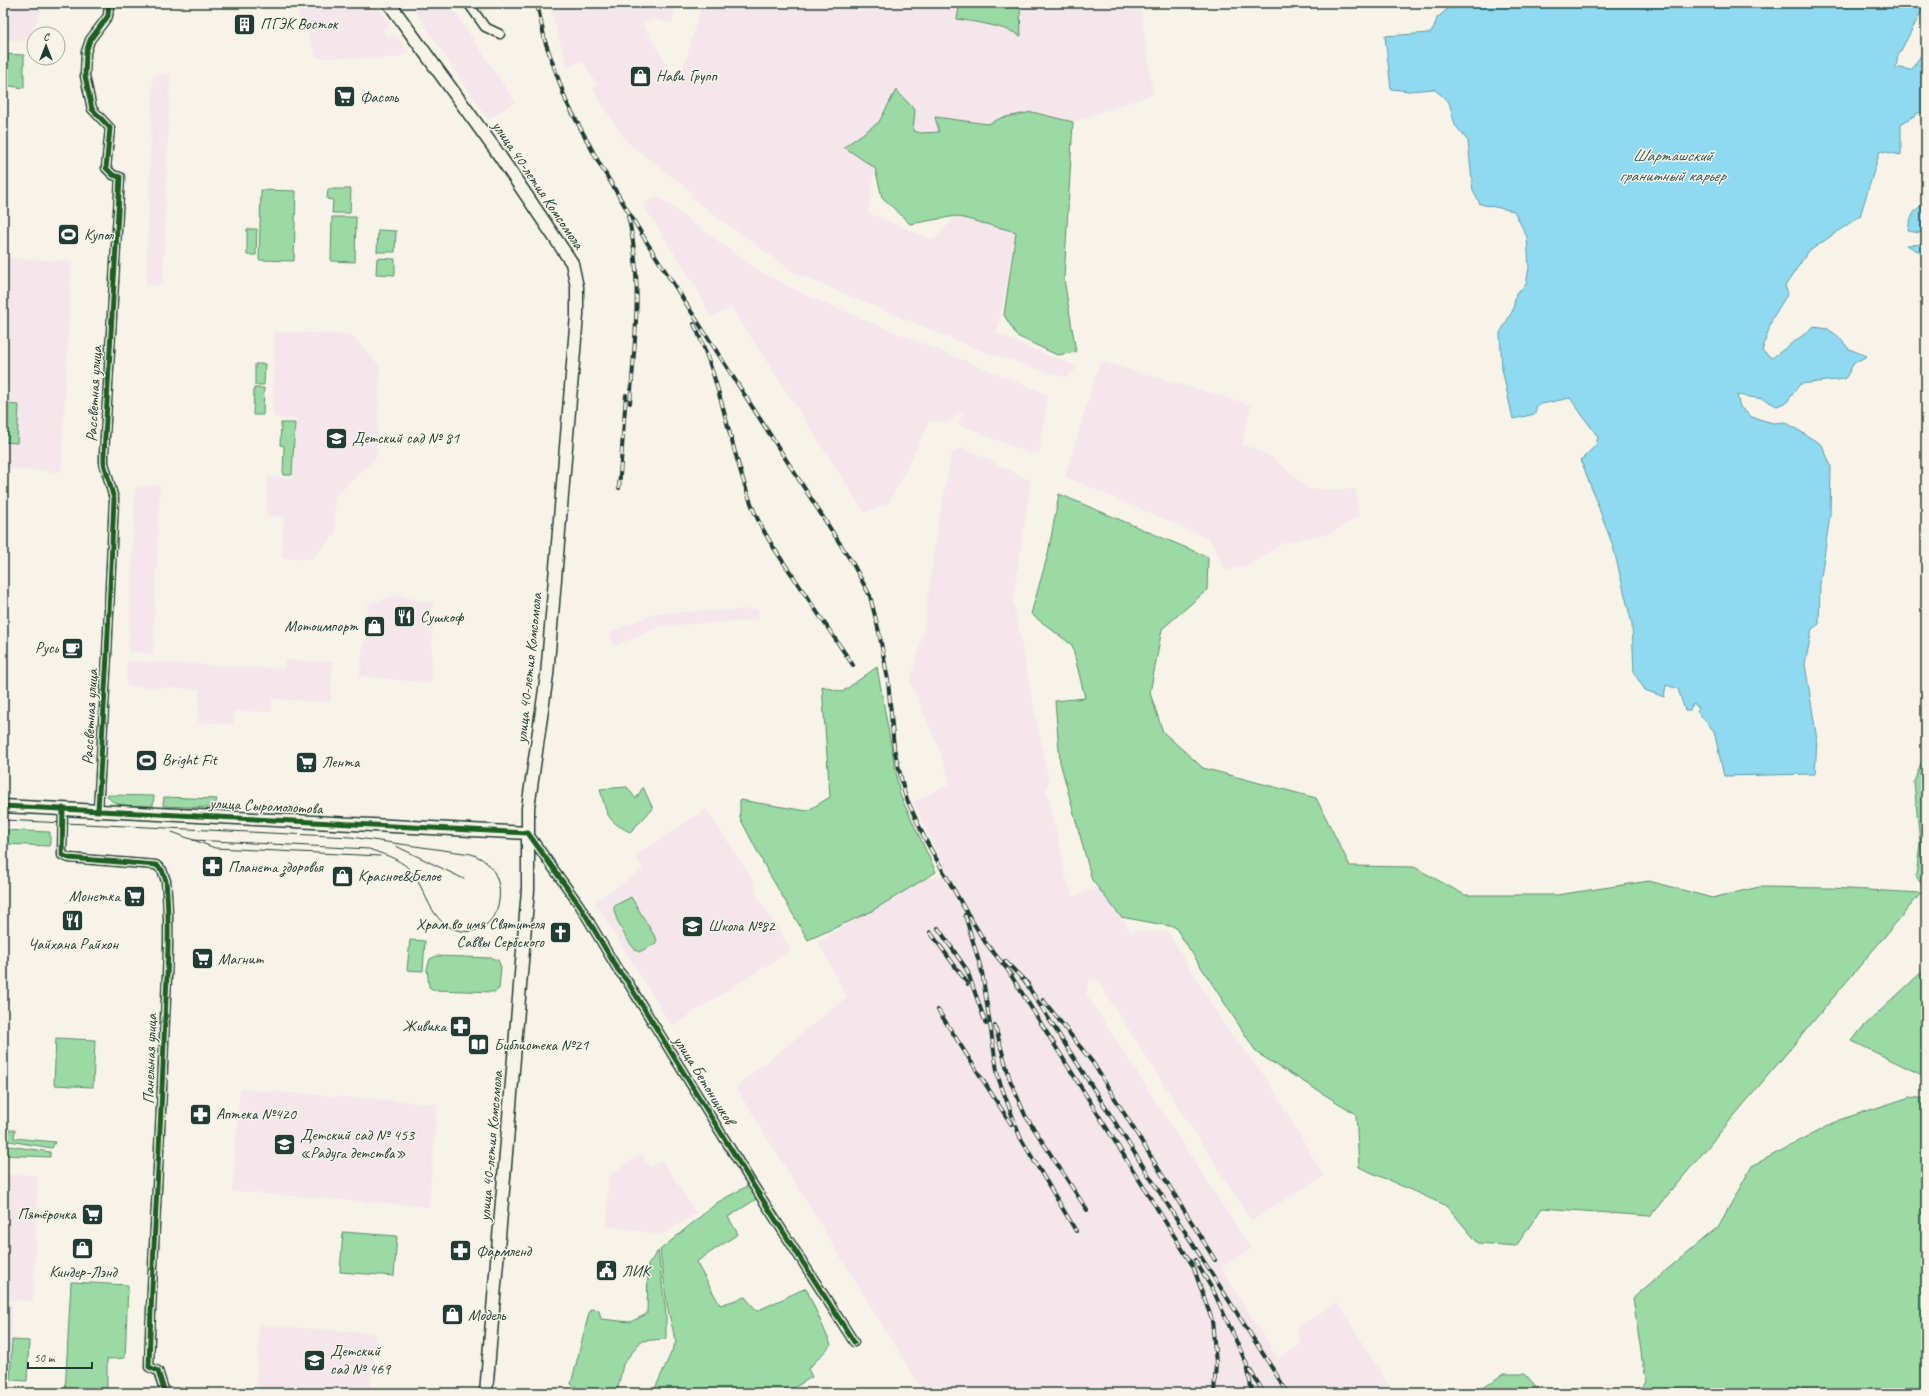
<svg xmlns="http://www.w3.org/2000/svg" width="1929" height="1396" viewBox="0 0 1929 1396" font-family="Caveat,sans-serif">
<style>
.built{fill:#f4e6eb}
.green{fill:#9bdaa4;stroke:#5d8c6c}
.water{fill:#8fdaf0;stroke:#629ba5}
.lines{fill:none;stroke-linecap:round;stroke-linejoin:round}
.street-casing{stroke:#1f3d34;stroke-width:11}
.secondary-casing{stroke:#1f3d34;stroke-width:15}
.street{stroke:#f7f3e8;stroke-width:8}
.secondary{stroke:#f7f3e8;stroke-width:12}
.tram{stroke:#1f3d34;stroke-width:1}
.rail-casing{stroke:#1f3d34;stroke-width:4}
.rail{stroke:#f7f3e8;stroke-width:2.5;stroke-dasharray:8;stroke-linecap:butt}
.cycleway-casing{stroke:#f7f3e8;stroke-width:8}
.cycleway{stroke:#1b5e20;stroke-width:5}
.labels{text-anchor:middle;dominant-baseline:central;stroke-width:3;stroke-linejoin:round;paint-order:stroke}
.poi-label{font-size:16px;fill:#1f3d34;stroke:#f7f3e8;text-anchor:start}
.street-label{font-size:16px;fill:#1f3d34;stroke:#f7f3e8}
.water-label{font-size:17px;font-style:italic;fill:#355c5a;stroke:#f7f3e8}
</style>
<rect width="100%" height="100%" fill="#f7f3e8"/>
<filter id="ink" filterUnits="userSpaceOnUse"><feTurbulence type="fractalNoise" baseFrequency=".025" numOctaves="2"/><feDisplacementMap in="SourceGraphic" scale="8" xChannelSelector="R" yChannelSelector="G"/><feConvolveMatrix kernelMatrix="1 2 1 2 8 2 1 2 1" color-interpolation-filters="sRGB"/></filter>
<g filter="url(#ink)">
<!-- built -->
<path class="built" d="M3,3H44L28,41L3,39Z
M294,3H376L390,24L382,30L387,36H397L408,51L397,58H317Z
M410,3H449L515,102L488,120Z
M475,3H498L481,13Z
M548,3H677L672,23L653,19L642,24L674,76L683,70L702,3H1140L1153,94L1073,122L1032,112L1001,118L988,124L935,117L939,132L921,133L913,131L896,91L879,122L845,147L875,168L868,213L934,240L956,216L1016,232L997,334L1078,367L1067,377L1059,376L982,351L795,273L690,197L693,193L627,142L613,122L593,89L598,86L582,60L568,68Z
M153,75H170L163,285H146Z
M657,196L757,270L807,296L1048,395L1039,453H1028L958,424L964,411L948,422L930,421L889,503L865,513L732,308L710,317L699,292L643,204Z
M3,258L72,261L61,472L3,469Z
M274,332L351,334L380,367L376,458L335,496V534L311,559L282,558L284,517L266,516L268,477L294,478L296,419L276,418L272,413Z
M1100,361L1251,405L1242,444L1272,457L1309,489H1356L1359,516L1331,533L1283,543L1250,564L1226,571L1210,539L1065,476Z
M962,447L1031,481L1013,601L1049,782L1045,792L1049,796L1051,815L1059,839L1065,875L1073,897L1101,886L1130,931L1168,932L1225,1026L1266,1078L1324,1176L1251,1220L1097,980L1090,979L1086,994L1251,1249L1221,1268L1278,1359L1302,1344L1296,1329L1337,1302L1393,1393H924L736,1087L847,997L818,942L923,879L948,875L913,802L950,784L940,750L910,682L924,631L929,585L942,502L952,453Z
M160,485L153,653L128,652L135,487Z
M397,595L425,602H433L431,683L360,676L363,643L367,639L368,604Z
M758,609L759,620L660,626L615,646L609,633L656,613Z
M285,660L333,662L331,702L272,699L271,712L234,711L233,724L198,722L199,689L126,686L127,661L284,669Z
M706,809L753,880L757,896L791,950L672,1026L595,902L643,869L635,856Z
M240,1089L437,1104L429,1207L232,1191Z
M641,1154L650,1167L662,1160L696,1213L662,1235L607,1226L608,1176Z
M3,1174L38,1175L33,1301L3,1300Z
M3,1304H12L10,1388L4,1393Z
M259,1325L376,1333L369,1393H264L256,1387Z"/>
<!-- green -->
<path class="green" d="M960,3H1018L1020,8L1021,36C1001,25 980,23 957,19Z
M3,54L24,55V88L10,86L3,80Z
M896,90L915,110L913,131L921,133L939,132L935,117L988,124L1001,118L1032,112L1073,122L1064,279L1076,352L1057,355L1017,336L1004,315L1016,232L956,216L910,224L882,197L875,168L844,147L879,122Z
M328,189H351L350,213H332L333,200L327,199Z
M261,190L296,191L294,261L259,260Z
M332,217H356L355,262L331,261Z
M247,229H257L256,255H247Z
M378,230L396,231L395,252H377Z
M377,258L395,259V275L376,274Z
M255,364H265L264,385H255Z
M254,388H264L263,415H253Z
M3,404L19,405L17,443L3,442Z
M281,423H295L292,475H283L284,446L280,445Z
M1059,494L1208,557L1207,590L1162,629L1150,693L1163,732L1203,768L1316,798L1350,866L1414,867L1465,895H1557L1649,881L1712,898L1759,887L1831,888L1921,893L1650,1216L1542,1208L1516,1246L1478,1243L1447,1206L1359,1167L1356,1114L1257,1053L1175,927L1121,917L1092,880L1060,762L1055,701L1085,698L1072,645L1031,614L1048,554Z
M877,667L900,795L936,872L870,912L808,940L767,870L740,818V800L807,811L830,797L822,686L842,692Z
M1921,763L1926,766V891L1916,876L1920,843L1914,782Z
M627,787L636,799L643,787L653,809L630,832C605,820 607,814 600,789Z
M107,795L154,796L153,806C141,805 112,809 107,795Z
M164,797L217,799L215,806L211,808L163,806Z
M3,830L50,832V846L3,844Z
M631,897L657,940L655,944L639,952C631,950 612,915 614,906Z
M410,940L425,941L423,971L407,970Z
M436,956L492,958L498,960L501,967L499,989L494,992L434,990L429,987L427,969L430,959Z
M1926,968V1077L1852,1041L1862,1028Z
M56,1038L95,1040L93,1087L54,1085Z
M1910,1097L1926,1099V1393H1639L1645,1380L1633,1298L1718,1227L1752,1166L1839,1120Z
M3,1130H15L14,1138L55,1142L52,1148L3,1140Z
M3,1145L50,1152V1157L3,1155Z
M749,1185L758,1198L728,1217L738,1234L696,1262L720,1305L745,1297L757,1311L806,1288L831,1345L808,1369L812,1377L785,1393H653L676,1342L667,1306L660,1250L718,1202Z
M343,1232L397,1236L394,1276L340,1272Z
M658,1251L666,1315V1339L641,1341L623,1364L617,1393H586L571,1384L590,1309L599,1310L601,1319L630,1322L647,1314L648,1265Z
M71,1282L128,1285L125,1358L107,1359V1393H65Z
M12,1340L29,1341L27,1381L10,1380Z
M1503,1374H1525L1542,1393H1476Z"/>
<!-- water -->
<path class="water" d="M1454,3H1926L1898,56L1896,67L1911,70L1926,48V114L1920,112L1901,124V155L1880,151L1860,216L1808,252L1785,286L1788,293L1772,319L1762,351L1772,358L1814,327L1828,329L1838,336L1849,349L1867,356L1854,363L1845,379L1800,384L1787,402L1777,406L1763,399L1737,395L1740,407L1752,417L1773,423L1785,422L1822,445L1831,466L1830,515L1820,584L1819,624L1812,629L1805,664L1817,740L1815,774L1724,776L1714,731L1698,713L1697,706L1693,704L1689,711L1685,710L1678,689L1666,685L1664,697L1645,690L1634,673L1632,624L1613,546L1581,460L1596,445L1598,437L1570,398L1537,405L1535,414L1513,419L1502,369L1500,333L1513,310L1516,293L1526,285L1529,268L1527,237L1514,211L1480,204L1473,191L1468,141L1455,125L1449,102L1434,89L1409,91L1391,89L1385,36L1430,33L1434,28L1437,18Z
M1926,202V226L1920,233L1908,231C1909,218 1915,208 1926,202Z
M1926,244V255L1906,245Z"/>
<g class="lines">
<defs>
<path id="street" d="M468,3L485,27L500,34
M63,808L62,855L69,858L156,865L162,870L166,881C171,934 166,988 164,1041C160,1150 152,1258 149,1367L158,1371L165,1393
M98,810L107,655L114,499L104,463V454L120,177L113,175L106,168L110,128L92,109L85,76L86,52L90,40L108,16L109,3
M528,833L580,906L618,970L627,981L750,1180L854,1342"/>
<path id="secondary" d="M389,3L497,152L572,263L577,287V315L547,675L528,808V890L486,1393
M3,806L528,833"/>
</defs>
<!-- street casing -->
<use href="#street" class="street-casing"/>
<!-- secondary casing -->
<use href="#secondary" class="secondary-casing"/>
<!-- street -->
<use href="#street" class="street"/>
<!-- secondary -->
<use href="#secondary" class="secondary"/>
<!-- tram -->
<path class="tram" d="M3,820L351,837L471,854C516,868 504,938 461,931C428,925 428,888 408,868C398,858 382,854 369,849L193,840
M172,832L215,848L380,856
M396,846L464,879"/>
<defs>
<path id="rail" d="M537,3L545,41L566,101L599,163L646,241L853,564L870,596L879,632L888,680L894,748L905,795L925,839L963,906L985,942L1007,969L1193,1266L1212,1320L1216,1363L1214,1393
M628,216C643,277 635,341 630,403
M694,324C721,382 729,444 751,503C761,531 779,556 795,579C814,608 834,637 853,665
M619,488L626,395
M965,915L982,972L998,1077L1020,1137L1076,1231
M938,928L967,970L986,1024
M930,932L968,984
M1005,961L1028,984
M1024,980L1288,1393
M1043,1000L1093,1063L1215,1260
M938,1010L1011,1124
M995,1026L1010,1080L1025,1115L1087,1210
M1195,1260L1214,1292L1247,1365L1252,1393
M1250,1370L1264,1393"/>
</defs>
<!-- rail casing -->
<use href="#rail" class="rail-casing"/>
<!-- rail -->
<use href="#rail" class="rail"/>
<defs>
<path id="cycleway" d="M3,806L528,833L580,906L618,970L627,981L750,1180L854,1342
M63,808L62,855L69,858L156,865L162,870L166,881C171,934 166,988 164,1041C160,1150 152,1258 149,1367L158,1371L165,1393
M98,810L107,655L114,499L104,463V454L120,177L113,175L106,168L110,128L92,109L85,76L86,52L90,40L108,16L109,3"/>
</defs>
<!-- cycleway casing -->
<use href="#cycleway" class="cycleway-casing"/>
<!-- cycleway -->
<use href="#cycleway" class="cycleway"/>
</g>
</g>
<!-- icons -->
<defs>
<symbol id="building-square" viewBox="-11 -11 22 22"><rect x="-9" y="-9" width="18" height="18" rx="4" fill="#1f3d34" stroke="#f7f3e8"/><path d="M-4-6H4V6H1V3H-1V6H-4ZM-2.5-4.3h1.7v1.8h-1.7ZM.8-4.3h1.7v1.8H.8ZM-2.5-1h1.7V.8h-1.7ZM.8-1h1.7V.8H.8Z" fill="#fff"/></symbol>
<symbol id="shop-square" viewBox="-11 -11 22 22"><rect x="-9" y="-9" width="18" height="18" rx="4" fill="#1f3d34" stroke="#f7f3e8"/><path d="M-5-2.5h2.3a2.7 3.5 0 0 1 5.4 0H5L5.5 6h-11ZM-1.5-2.5h3a1.5 2.3 0 0 0-3 0Z" fill="#fff"/></symbol>
<symbol id="supermarket-square" viewBox="-11 -11 22 22"><rect x="-9" y="-9" width="18" height="18" rx="4" fill="#1f3d34" stroke="#f7f3e8"/><path d="M-6-5.5h2.5l.6 2H6L4.5 2H-2.5L-4.4-4H-6ZM-1.5 3.2a1.3 1.3 0 1 0 .1 0ZM3 3.2a1.3 1.3 0 1 0 .1 0Z" fill="#fff"/></symbol>
<symbol id="stadium-square" viewBox="-11 -11 22 22"><rect x="-9" y="-9" width="18" height="18" rx="4" fill="#1f3d34" stroke="#f7f3e8"/><path d="M0-5a6.5 5 0 1 0 0 10a6.5 5 0 1 0 0-10ZM-3.5-1.8h7v3.6h-7Z" fill="#fff"/></symbol>
<symbol id="school-square" viewBox="-11 -11 22 22"><rect x="-9" y="-9" width="18" height="18" rx="4" fill="#1f3d34" stroke="#f7f3e8"/><path d="M0-5L7-2L0 1L-7-2ZM-4 1L0 2.5L4 1V4Q0 6-4 4Z" fill="#fff"/></symbol>
<symbol id="restaurant-square" viewBox="-11 -11 22 22"><rect x="-9" y="-9" width="18" height="18" rx="4" fill="#1f3d34" stroke="#f7f3e8"/><path d="M-5-6h1v4h1v-4h1v4h1v-4h1v5L-1.5 .5V6h-2V.5L-5-1ZM5-6V6H3V1.5H1.5Q1.5-4 5-6Z" fill="#fff"/></symbol>
<symbol id="cafe-square" viewBox="-11 -11 22 22"><rect x="-9" y="-9" width="18" height="18" rx="4" fill="#1f3d34" stroke="#f7f3e8"/><path d="M-5.5-4.5H6V0H3Q3 3.5 0 3.5H-2.5Q-5.5 3.5-5.5 0ZM3-3.2v2h1.7v-2ZM-6 4.5H4V6H-6Z" fill="#fff"/></symbol>
<symbol id="pharmacy-square" viewBox="-11 -11 22 22"><rect x="-9" y="-9" width="18" height="18" rx="4" fill="#1f3d34" stroke="#f7f3e8"/><path d="M-2-6h4v4h4v4h-4v4h-4v-4h-4v-4h4Z" fill="#fff"/></symbol>
<symbol id="church-square" viewBox="-11 -11 22 22"><rect x="-9" y="-9" width="18" height="18" rx="4" fill="#1f3d34" stroke="#f7f3e8"/><path d="M-1.2-6h2.4v3.5h3.3v2.4h-3.3V6h-2.4V-.1h-3.3v-2.4h3.3Z" fill="#fff"/></symbol>
<symbol id="library-square" viewBox="-11 -11 22 22"><rect x="-9" y="-9" width="18" height="18" rx="4" fill="#1f3d34" stroke="#f7f3e8"/><path d="M-6-4Q-3-5.5-.7-3.5V5Q-3 3-6 4ZM6-4Q3-5.5 .7-3.5V5Q3 3 6 4Z" fill="#fff"/></symbol>
<symbol id="civic-square" viewBox="-11 -11 22 22"><rect x="-9" y="-9" width="18" height="18" rx="4" fill="#1f3d34" stroke="#f7f3e8"/><path d="M-.6-6.5H3V-4.5H.6V-3L4-1V1h2V6H-6V1h2V-1L-.6-3ZM-1.2 2.5V6h2.4V2.5Z" fill="#fff"/></symbol>
</defs>
<g fill-rule="evenodd">
<use href="#building-square" x="232" y="12" width="25" height="25"/>
<use href="#shop-square" x="628" y="64" width="25" height="25"/>
<use href="#supermarket-square" x="332" y="84" width="25" height="25"/>
<use href="#stadium-square" x="56" y="222" width="25" height="25"/>
<use href="#school-square" x="324" y="426" width="25" height="25"/>
<use href="#restaurant-square" x="392" y="604" width="25" height="25"/>
<use href="#shop-square" x="362" y="614" width="25" height="25"/>
<use href="#cafe-square" x="60" y="636" width="25" height="25"/>
<use href="#stadium-square" x="134" y="748" width="25" height="25"/>
<use href="#supermarket-square" x="294" y="750" width="25" height="25"/>
<use href="#pharmacy-square" x="200" y="854" width="25" height="25"/>
<use href="#shop-square" x="330" y="864" width="25" height="25"/>
<use href="#supermarket-square" x="122" y="884" width="25" height="25"/>
<use href="#restaurant-square" x="60" y="908" width="25" height="25"/>
<use href="#school-square" x="680" y="914" width="25" height="25"/>
<use href="#church-square" x="548" y="920" width="25" height="25"/>
<use href="#supermarket-square" x="190" y="946" width="25" height="25"/>
<use href="#pharmacy-square" x="448" y="1014" width="25" height="25"/>
<use href="#library-square" x="466" y="1032" width="25" height="25"/>
<use href="#pharmacy-square" x="188" y="1102" width="25" height="25"/>
<use href="#school-square" x="272" y="1132" width="25" height="25"/>
<use href="#supermarket-square" x="80" y="1202" width="25" height="25"/>
<use href="#shop-square" x="70" y="1236" width="25" height="25"/>
<use href="#pharmacy-square" x="448" y="1238" width="25" height="25"/>
<use href="#civic-square" x="594" y="1258" width="25" height="25"/>
<use href="#shop-square" x="440" y="1302" width="25" height="25"/>
<use href="#school-square" x="302" y="1348" width="25" height="25"/>
</g>
<g class="labels">
<!-- poi labels -->
<g class="poi-label">
<text x="260" y="24">ПГЭК Восток</text>
<text x="656" y="76">Нави Групп</text>
<text x="360" y="97">Фасоль</text>
<text x="84" y="235">Купол</text>
<text x="352" y="438">Детский сад № 81</text>
<text x="420" y="617">Сушкоф</text>
<text x="358" y="626" text-anchor="end">Мотоимпорт</text>
<text x="58" y="648" text-anchor="end">Русь</text>
<text x="162" y="760">Bright Fit</text>
<text x="322" y="762">Лента</text>
<text x="228" y="867">Планета здоровья</text>
<text x="358" y="876">Красное&amp;Белое</text>
<text x="120" y="896" text-anchor="end">Монетка</text>
<text x="544" y="924" text-anchor="end">Храм во имя Святителя<tspan x="544" dy="18">Саввы Сербского</tspan></text>
<text x="708" y="926">Школа №82</text>
<text x="73" y="944" text-anchor="middle">Чайхана Райхон</text>
<text x="218" y="959">Магнит</text>
<text x="446" y="1026" text-anchor="end">Живика</text>
<text x="494" y="1045">Библиотека №21</text>
<text x="216" y="1114">Аптека №420</text>
<text x="300" y="1135">Детский сад № 453<tspan x="300" dy="18">«Радуга детства»</tspan></text>
<text x="76" y="1214" text-anchor="end">Пятёрочка</text>
<text x="476" y="1251">Фармленд</text>
<text x="622" y="1271">ЛИК</text>
<text x="83" y="1272" text-anchor="middle">Киндер-Лэнд</text>
<text x="468" y="1315">Модель</text>
<text x="330" y="1351">Детский<tspan x="330" dy="18">сад № 469</tspan></text>
</g>
<!-- street labels -->
<g class="street-label">
<text transform="translate(538 185) rotate(56)">улица 40-летия Комсомола</text>
<text transform="translate(94 394) rotate(-87)">Рассветная улица</text>
<text transform="translate(529 668) rotate(-84)">улица 40-летия Комсомола</text>
<text transform="translate(90 717) rotate(-87)">Рассветная улица</text>
<text transform="translate(266 806) rotate(3)">улица Сыромолотова</text>
<text transform="translate(150 1059) rotate(-88)">Панельная улица</text>
<text transform="translate(704 1080) rotate(58)">улица Бетонщиков</text>
<text transform="translate(491 1146) rotate(-85)">улица 40-летия Комсомола</text>
</g>
<!-- water labels -->
<g class="water-label">
<text x="1672" y="155">Шарташский<tspan x="1672" dy="20">гранитный карьер</tspan></text>
</g>
</g>
<!-- margin -->
<rect width="1929" height="1396" fill="none" stroke="#f7f3e8" stroke-width="16"/>
<rect x="8" y="8" width="1913" height="1380" fill="none" stroke="#1f3d34" stroke-width="1.5" filter="url(#ink)"/>
<!-- north arrow -->
<g transform="translate(46 46)"><circle r="19" fill="#f7f3e8" stroke="#a1aaa0"/>
<path d="M0-3L7 15L0 10L-7 15Z" fill="#1f3d34"/>
<text y="-6" font-size="11" font-weight="bold" text-anchor="middle" fill="#1f3d34">С</text>
</g>
<!-- scale -->
<path d="M28 1362v6h64v-6" fill="none" stroke="#1f3d34" stroke-width="2"/>
<text x="34" y="1362" font-size="12" fill="#1f3d34" stroke="#f7f3e8" stroke-width="3" paint-order="stroke">50 m</text>
</svg>
